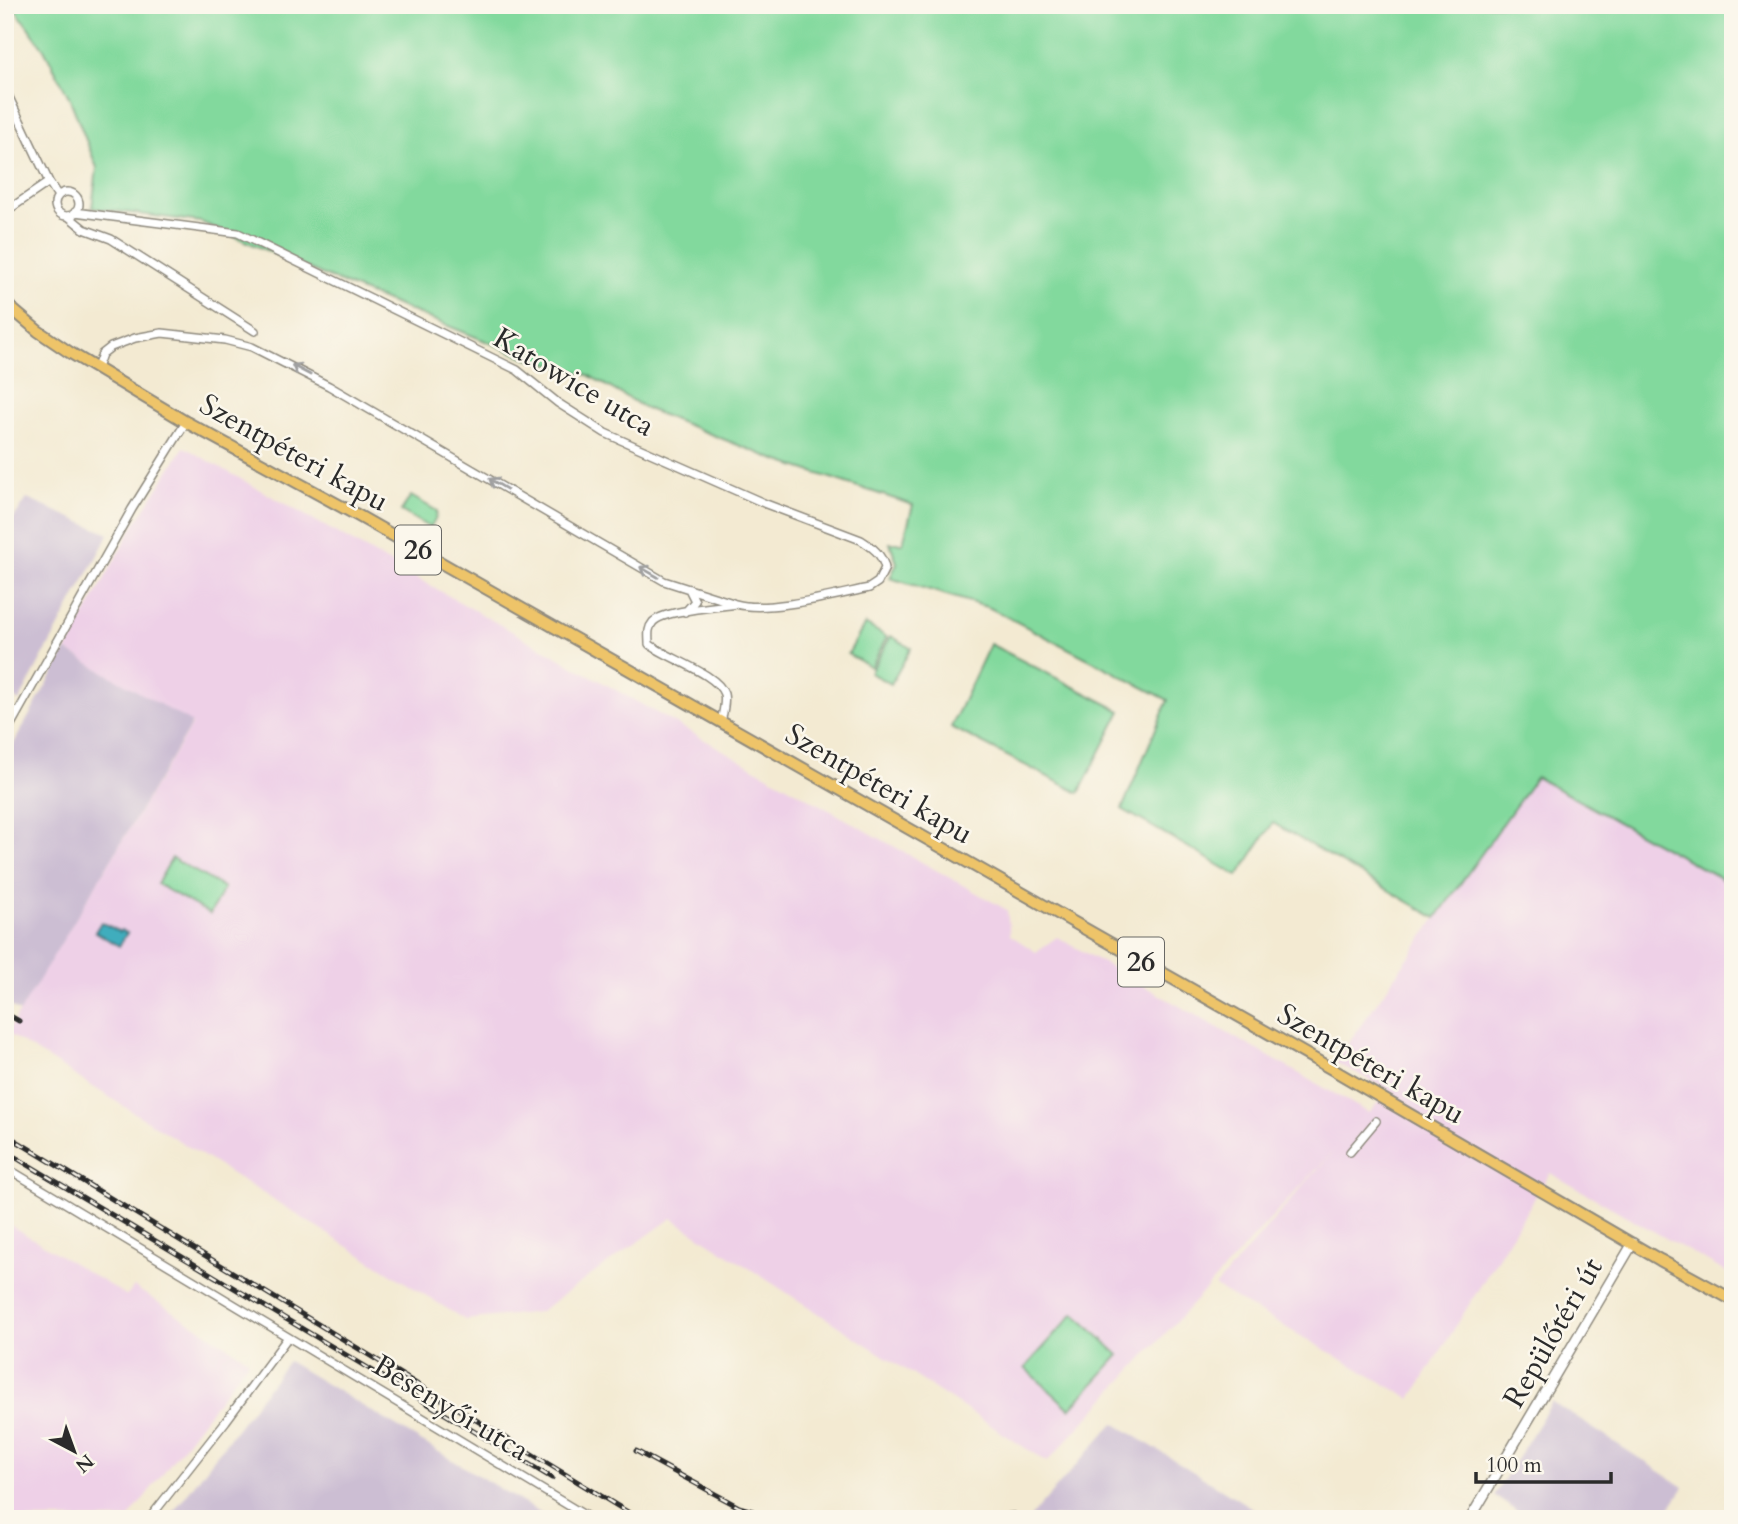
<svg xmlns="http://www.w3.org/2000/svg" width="1738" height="1524" viewBox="0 0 1738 1524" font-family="Cardo,serif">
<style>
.built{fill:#eed0e7}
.industrial{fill:#ccbed3}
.green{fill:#82d99d;stroke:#568264;stroke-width:2}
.water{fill:#40adbd;stroke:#366c74;stroke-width:2}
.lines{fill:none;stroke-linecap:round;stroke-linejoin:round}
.minor-casing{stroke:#8f8a7e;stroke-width:10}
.tertiary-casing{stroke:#8f8a7e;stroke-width:12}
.primary-casing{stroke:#8f8a7e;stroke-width:14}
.minor{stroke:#fff;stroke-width:7}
.tertiary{stroke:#fff;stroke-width:9}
.primary{stroke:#eec469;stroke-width:10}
.rail-casing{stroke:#2b2b2b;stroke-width:5}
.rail{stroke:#fbf7ec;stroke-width:2.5;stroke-dasharray:8;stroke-linecap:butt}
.oneway{stroke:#a0a0a0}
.labels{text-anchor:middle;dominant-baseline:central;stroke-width:5;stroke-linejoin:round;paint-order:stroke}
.shield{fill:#fbf7ec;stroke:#696865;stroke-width:2}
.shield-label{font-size:28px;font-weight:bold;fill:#2b2b2b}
.street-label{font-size:30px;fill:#2b2b2b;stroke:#fbf7ec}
</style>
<rect width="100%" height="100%" fill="#fbf7ec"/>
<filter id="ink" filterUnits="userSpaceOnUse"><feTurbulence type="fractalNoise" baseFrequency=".0143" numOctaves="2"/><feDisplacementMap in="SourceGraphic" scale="14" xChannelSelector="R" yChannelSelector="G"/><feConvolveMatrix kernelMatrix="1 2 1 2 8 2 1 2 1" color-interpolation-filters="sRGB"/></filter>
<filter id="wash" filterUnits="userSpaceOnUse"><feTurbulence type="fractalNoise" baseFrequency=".00686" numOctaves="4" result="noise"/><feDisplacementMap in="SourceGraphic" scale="28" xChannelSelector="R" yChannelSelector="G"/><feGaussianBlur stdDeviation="1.57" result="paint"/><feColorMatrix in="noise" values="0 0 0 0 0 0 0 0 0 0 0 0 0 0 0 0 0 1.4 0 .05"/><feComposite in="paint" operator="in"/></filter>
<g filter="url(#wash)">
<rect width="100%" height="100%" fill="#f3ead2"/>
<!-- built -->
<path class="built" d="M184,447L1007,910L1010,935L1036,952L1057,937L1369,1113L1389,1090L1335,1062L1536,776L1733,885V1276L1550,1173L1411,1399L1215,1287L1337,1147L1047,1462L672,1218L539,1312L465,1320L7,1033L192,724L66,650L130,532Z
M5,1222L127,1296L134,1287L249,1360L128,1519H5Z"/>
<!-- industrial -->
<path class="industrial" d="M27,499L109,534L19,701L5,693V530Z
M66,650L192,723L20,1012L5,1003V759Z
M288,1361L550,1519H168Z
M1552,1402L1684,1487L1668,1511L1680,1519H1529L1494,1496Z
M1114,1423L1270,1519L1030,1517Z"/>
<!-- green -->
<path class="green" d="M12,5H1733V885L1536,777L1436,918L1273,823L1238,876L1122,809L1168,700L990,608L890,578L897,563L890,543H903L913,505L776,460L647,409L588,375L525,357L342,283L201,222L92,208L97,168L69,97L44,49Z
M411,496L437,511L436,518L430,528L401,511Z
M865,624L887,637L871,667L848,654Z
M891,636L911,648L891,684L870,673Z
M990,644L1121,711L1079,793L951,727Z
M172,858L224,888L210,914L157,884Z
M1074,1313L1119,1355L1070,1409L1025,1368Z"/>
<!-- water -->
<path class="water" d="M101,922L120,932L121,930L127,933L119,946L95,932Z"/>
</g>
<g filter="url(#ink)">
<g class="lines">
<defs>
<path id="minor" d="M5,89L49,182L58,196
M55 204a12 12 0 1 1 24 0a12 12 0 1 1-24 0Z
M5,212L49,182
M75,212L238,233L517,370L558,403L605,433L766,504L861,540C872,547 882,554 885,568L878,582L869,588C835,595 768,613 736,604C718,607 664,610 653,622C647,629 649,636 649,644C667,658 718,674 724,694C726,702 723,713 721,722
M68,216L84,229L111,239L255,331
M97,368L102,354L111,347L135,338L162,333L225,340L252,347L329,386L664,581L733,603
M685,612L695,601L689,589
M5,735L132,509L186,422
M1350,1152L1376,1121
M5,1167L591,1519
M149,1519L226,1421L288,1337"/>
<path id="tertiary" d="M1470,1519L1633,1243"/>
<path id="primary" d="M5,303L38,331L69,352L186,422L357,515L1337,1072L1660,1260L1733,1300"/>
</defs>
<!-- minor casing -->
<use href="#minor" class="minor-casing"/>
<!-- tertiary casing -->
<use href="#tertiary" class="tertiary-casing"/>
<!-- primary casing -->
<use href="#primary" class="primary-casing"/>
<!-- minor -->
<use href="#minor" class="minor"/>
<!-- tertiary -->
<use href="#tertiary" class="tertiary"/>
<!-- primary -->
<use href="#primary" class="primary"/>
<defs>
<path id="rail" d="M5,1013L19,1021
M5,1134L639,1519
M5,1151L552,1478
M636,1451L739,1507L780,1519
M949,1519L1013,1514L1037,1519"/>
</defs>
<!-- rail casing -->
<use href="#rail" class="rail-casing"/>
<!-- rail -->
<use href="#rail" class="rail"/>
</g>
<!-- one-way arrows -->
<defs><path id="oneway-shaft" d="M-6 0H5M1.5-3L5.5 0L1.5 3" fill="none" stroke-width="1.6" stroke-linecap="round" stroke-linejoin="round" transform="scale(1.75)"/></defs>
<g class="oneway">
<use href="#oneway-shaft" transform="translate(301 370) rotate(-152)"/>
<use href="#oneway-shaft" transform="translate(498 484) rotate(-149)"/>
<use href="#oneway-shaft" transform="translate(649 572) rotate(-150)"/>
</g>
</g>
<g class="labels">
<!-- shield labels -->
<g class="shield">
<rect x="395" y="525.5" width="46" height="49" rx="5"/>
<rect x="1118" y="937.5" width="46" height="49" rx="5"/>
</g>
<g class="shield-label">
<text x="418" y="550">26</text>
<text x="1141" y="962">26</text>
</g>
<!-- street labels -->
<g class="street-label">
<text transform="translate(574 382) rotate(31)">Katowice utca</text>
<text transform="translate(294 453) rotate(29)">Szentpéteri kapu</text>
<text transform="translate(879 784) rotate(30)">Szentpéteri kapu</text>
<text transform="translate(1371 1064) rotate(30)">Szentpéteri kapu</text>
<text transform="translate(1553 1333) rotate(-60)">Repülőtéri út</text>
<text transform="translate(451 1408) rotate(31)">Besenyői utca</text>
</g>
</g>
<!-- margin -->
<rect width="1738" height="1524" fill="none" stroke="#fbf7ec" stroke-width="28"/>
<!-- north arrow -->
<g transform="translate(74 1451) rotate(139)" stroke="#fbf7ec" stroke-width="5" paint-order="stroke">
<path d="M0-5L12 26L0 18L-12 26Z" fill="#2b2b2b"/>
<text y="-10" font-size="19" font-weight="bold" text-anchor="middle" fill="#2b2b2b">N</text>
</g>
<!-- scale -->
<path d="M1476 1472v10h135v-10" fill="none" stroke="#2b2b2b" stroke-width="3.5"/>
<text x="1486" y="1472" font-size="21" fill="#2b2b2b" stroke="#fbf7ec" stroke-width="5" paint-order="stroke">100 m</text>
</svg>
